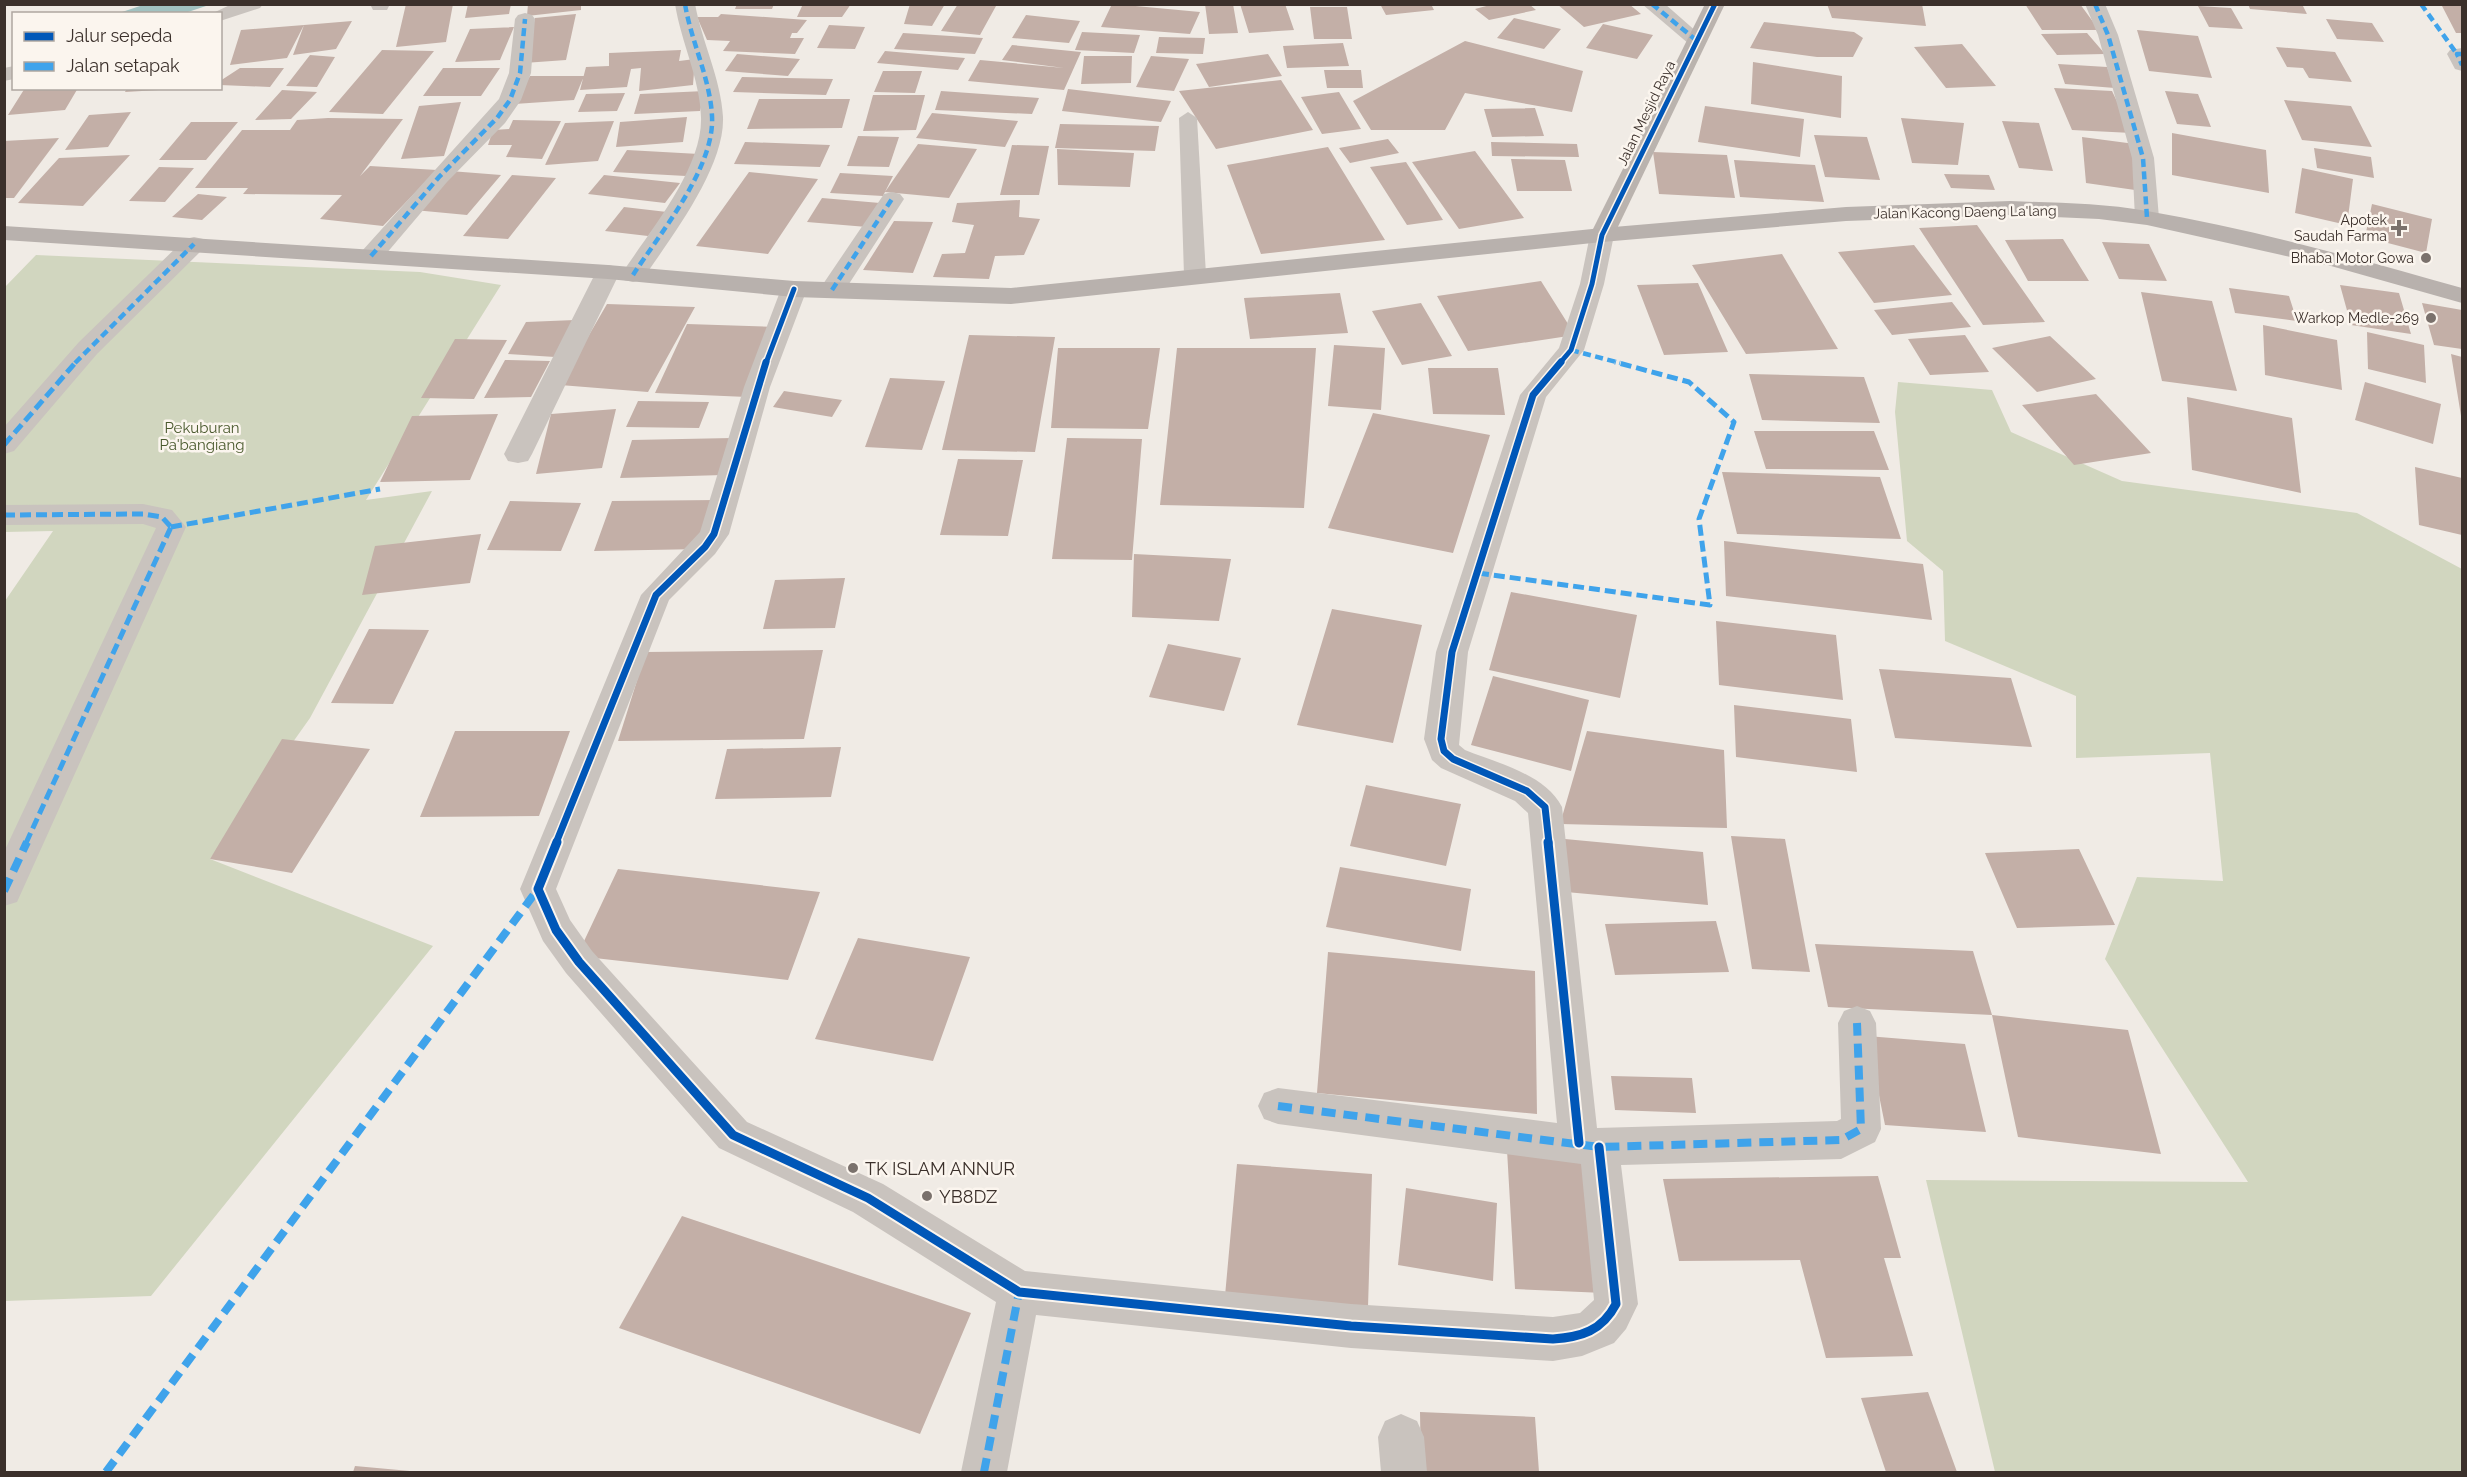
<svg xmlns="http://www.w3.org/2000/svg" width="2467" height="1477" viewBox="0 0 2467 1477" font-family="Raleway,sans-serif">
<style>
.green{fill:#d1d6bf}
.water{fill:#a1c2c1}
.building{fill:#c3afa7}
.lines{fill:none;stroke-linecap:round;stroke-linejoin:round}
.lane{fill:#c9c3be;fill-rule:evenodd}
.street{fill:#c9c3be;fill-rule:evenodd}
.secondary{fill:#bab3ae;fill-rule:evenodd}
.primary{fill:#b8b1ad;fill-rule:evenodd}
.quiet-far2{stroke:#3fa3eb;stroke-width:4.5;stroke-dasharray:8 4.5;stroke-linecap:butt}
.quiet-far1{stroke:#3fa3eb;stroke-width:5;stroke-dasharray:11 5;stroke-linecap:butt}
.quiet{stroke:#3fa3eb;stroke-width:8;stroke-dasharray:14 8;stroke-linecap:butt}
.cycleway-far2-casing{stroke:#fbf5ee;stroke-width:8}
.cycleway-far1-casing{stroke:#fbf5ee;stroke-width:10}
.cycleway-casing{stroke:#fbf5ee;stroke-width:13}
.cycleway-far2{stroke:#0057b8;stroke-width:5}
.cycleway-far1{stroke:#0057b8;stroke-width:7}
.cycleway{stroke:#0057b8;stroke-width:9}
.poi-dot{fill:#7a716c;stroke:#fbf5ee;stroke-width:2}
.labels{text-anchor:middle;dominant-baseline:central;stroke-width:5;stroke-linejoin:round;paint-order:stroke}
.far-street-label{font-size:14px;fill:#3b302b;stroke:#fbf5ee}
.far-poi-label{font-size:14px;fill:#3b302b;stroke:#fbf5ee;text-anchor:end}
.park-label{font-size:15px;fill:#4a5a2e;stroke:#fbf5ee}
.near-poi-label{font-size:18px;fill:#3b302b;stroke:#fbf5ee;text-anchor:start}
</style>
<rect width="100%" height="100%" fill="#f0ebe5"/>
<!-- green -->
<path class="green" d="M36,255L420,272L501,285L366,500L432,491L310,718L210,859L433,946L151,1296L5,1301V601L53,531L5,532L4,288Z
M1898,382L1992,390L2011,432L2122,481L2357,513L2462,569V1472H1995L1926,1180L2248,1182L2105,959L2137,877L2223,881L2210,753L2076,758V696L1945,641L1943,571L1907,541L1895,412Z"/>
<!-- water -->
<path class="water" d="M143,5V4L209,5L185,13H119Z"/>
<!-- building -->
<path class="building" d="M406,4H453L446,42L396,47Z
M468,4H511L509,14L465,18Z
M528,4H581V10L527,16Z
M737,4H774L772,9H735Z
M803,4H851L842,17H797Z
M910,4H945L932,26L904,24Z
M958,4H972L996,6L980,35L941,31Z
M1112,4H1114L1200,12L1190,34L1101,27Z
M1205,4H1233L1238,33L1209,34Z
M1240,4H1285L1294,30L1249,33Z
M1380,4H1431L1434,10L1386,15Z
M1494,4H1529L1536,10L1489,20L1475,9Z
M1557,4H1629L1641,14L1584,27Z
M1827,4H1922L1926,26L1832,18Z
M2025,4H2080L2099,30H2042Z
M2248,4H2302L2307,14L2250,9Z
M2441,4L2462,5V33H2456Z
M2198,6L2231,8L2243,29L2209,27Z
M1310,7H1347L1352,39H1314Z
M576,14L566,60L524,63L535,18Z
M721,14L807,20L797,33H792L790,38H804L795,54L723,51L730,41L707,40L697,17H718Z
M1026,15L1080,21L1069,43L1012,38Z
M1514,18L1561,29L1544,49L1497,38Z
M2326,19L2372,23L2384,42L2337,39Z
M352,21L336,49L293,55L304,25Z
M1764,22L1854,32L1863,38L1853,57H1817L1750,48Z
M1603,24L1653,35L1637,59L1586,48Z
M304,25L287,58L230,65L241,30Z
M829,25L865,27L855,49L817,48Z
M514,27L500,60L455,62L470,29Z
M2137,30L2198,36L2212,78L2149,71Z
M1082,32L1140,35L1134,53L1075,50Z
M903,33L983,38L975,54L894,49Z
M2087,33L2105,54L2057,55L2041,34Z
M1159,37L1205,38L1203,54L1156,53Z
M1465,41L1583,71L1572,112L1465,93L1445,130H1371L1353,101Z
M1343,43L1349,66L1287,68L1283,46Z
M1962,44L1996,86L1946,88L1914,47Z
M1012,45L1081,52L1064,90L968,81L980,60L1064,68L1002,60Z
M2276,47L2335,52L2352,82L2309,78L2303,68L2287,67Z
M382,50L434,51L383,114L329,112Z
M681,50L679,61L695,59L693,85L639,91L641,68L631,69L627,87L580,90L586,67L609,66V53Z
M885,51L965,58L958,70L877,63Z
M737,54L800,59L788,76L725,71Z
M1268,54L1282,76L1209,87L1196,64Z
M310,55L335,57L317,87L286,86Z
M1084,56H1132L1131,83L1081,84Z
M1151,56L1189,59L1174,91L1136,87Z
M1753,62L1842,76L1841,118L1751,104Z
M2058,64L2107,67L2115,88L2065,84Z
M240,68H284L270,87L220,85V81Z
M443,68H500L481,96H423Z
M1324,70H1361L1363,88H1327Z
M883,71H922L915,93L874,92Z
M530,76H584L574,100L514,104Z
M742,77L833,79L826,95L733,92Z
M1281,80L1313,130L1216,149L1179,91Z
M25,88H78L65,110L8,115Z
M127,88H159V90L125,92Z
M2054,88L2112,91L2132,133L2072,130Z
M1068,89L1171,101L1161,122L1062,111Z
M282,90L317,92L291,119L255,120Z
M705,91L700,111L634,114L640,94Z
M941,91L1039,98L1032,114L935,110Z
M2165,91L2198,94L2211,127L2177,124Z
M1339,92L1361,129L1322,134L1301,97Z
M625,93L617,111L578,112L586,94Z
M873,95H925L916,130L863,131Z
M759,99H850L842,128L747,129Z
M2284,100L2351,106L2372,147L2302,140Z
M461,102L444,156L401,159L419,106Z
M1705,106L1804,119L1800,157L1698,142Z
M1535,108L1544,136L1492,137L1484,109Z
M131,112L108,147L65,150L89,115Z
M932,113L1018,121L1005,147L916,138Z
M687,117L683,142L616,147L620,122Z
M328,118L403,119L360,176L370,166L437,170L383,226L320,219L342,195L243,194L248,188H195L242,130H290L297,120Z
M1901,118L1964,123L1958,165L1912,163Z
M513,120L561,121L542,159L506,157L512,145H488L493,130L509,129Z
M614,121L598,161L545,165L565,123Z
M2002,121L2039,123L2053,171L2019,168Z
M191,122H238L206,160H159Z
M1060,124L1159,126L1155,151L1055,148Z
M2172,133L2266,150L2269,193L2172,175Z
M1814,135L1867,137L1880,180L1825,177Z
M858,136L899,137L889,167L847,166Z
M2082,137L2135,144L2142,191L2086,183Z
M59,138L14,198H4V141Z
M1388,139L1399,153L1350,163L1339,148Z
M745,142L830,145L820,167L734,164Z
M1491,142L1577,144L1579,157L1492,156Z
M918,144L977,149L949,198L885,192Z
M1012,145L1049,146L1039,195H1000Z
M1328,147L1385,240L1261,254L1227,165Z
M2314,148L2371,157L2374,178L2317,168Z
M1057,149L1134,153L1130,187L1058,185Z
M627,150L699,154L686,176L613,172Z
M1475,151L1524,218L1459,229L1412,162Z
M1653,152L1727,155L1735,198L1659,194Z
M130,155L83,206L18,203L59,158Z
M1511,159L1565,160L1572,191H1517Z
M1734,160L1815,165L1824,202L1740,197Z
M1406,162L1443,220L1407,225L1370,167Z
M159,167L194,168L165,202L129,201Z
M2302,168L2353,179L2347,225L2295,213Z
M450,171L501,175L467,215L414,210Z
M749,172L818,179L768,254L696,246Z
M840,173L893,176L883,196L830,193Z
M1944,174L1989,175L1995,190L1951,188Z
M512,175L556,178L508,239L463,236Z
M604,175L680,183L665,203L588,194Z
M198,194L227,197L202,220L172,217Z
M822,198L880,203L867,227L807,222Z
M1020,200L1019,217L1040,219L1024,255L995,256L989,279L933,277L942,254L965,253L974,225L952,222L957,203Z
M2372,204L2432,219L2426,253L2365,237Z
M624,207L667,212L648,236L605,231Z
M894,221L933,222L913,273L863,270Z
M1977,225L2045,322L1983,325L1919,228Z
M2063,239L2089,281H2028L2005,240Z
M2102,242L2149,244L2167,281L2119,279Z
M1914,245L1952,295L1874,303L1838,252Z
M1782,254L1838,349L1746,354L1692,265Z
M1541,281L1575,335L1468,351L1437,296Z
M1698,283L1728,352L1664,355L1637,285Z
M2340,285L2399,293L2411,334L2351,325Z
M2229,288L2289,296L2297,321L2235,313Z
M2141,292L2212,301L2237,391L2162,381Z
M1340,293L1348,333L1250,339L1244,298Z
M1952,302L1971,327L1892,335L1874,310Z
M1421,303L1452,356L1402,365L1372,311Z
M2422,303L2462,310V349L2434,345Z
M607,304L695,307L648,392L560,385Z
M575,320L555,357L508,354L526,322Z
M687,324L776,327L747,397L655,393Z
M2263,325L2337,340L2342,390L2265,375Z
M2367,332L2424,345L2426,383L2368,369Z
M969,335L1055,337L1035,452L942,450Z
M1965,335L1989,372L1930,375L1908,339Z
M2050,336L2096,379L2037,392L1992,348Z
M455,339L507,340L474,399L421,398Z
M1334,345L1385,348L1381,410L1328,406Z
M1058,348H1160L1148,429L1051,428Z
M1177,348H1316L1304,508L1160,505Z
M2451,354L2462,357V415L2461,416Z
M505,360L550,361L531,397L484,398Z
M1428,368H1498L1505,415L1433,414Z
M1749,374L1864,377L1880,423L1762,420Z
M890,378L945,381L922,450L865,447Z
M2365,382L2441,404L2433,444L2355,420Z
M784,391L842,400L832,417L773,407Z
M2096,394L2151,453L2074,465L2022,405Z
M2187,397L2292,418L2301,493L2192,470Z
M638,401L709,402L699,428L626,427Z
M616,409L602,468L536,474L551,414Z
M1373,413L1490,435L1453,553L1328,528Z
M498,414L470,480L380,482L412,416Z
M1754,431H1874L1889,470L1766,469Z
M732,438L723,475L620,478L632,440Z
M1067,438L1142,439L1132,560L1052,559Z
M958,459L1023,460L1008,536L940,535Z
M2415,467L2462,478V535L2419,525Z
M1722,472L1880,477L1901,539L1737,534Z
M717,500L702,549L594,551L612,501Z
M510,501L581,503L561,551L487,550Z
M481,534L470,583L362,595L375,546Z
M1724,541L1923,564L1932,620L1726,596Z
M1134,554L1231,559L1219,621L1132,617Z
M845,578L835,628L763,629L775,580Z
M1511,592L1637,615L1620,698L1489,670Z
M1332,609L1422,625L1393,743L1297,725Z
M1716,621L1836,635L1843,700L1719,685Z
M369,629L429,630L393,704L331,703Z
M1168,644L1241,658L1224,711L1149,697Z
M823,650L804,739L618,741L646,652Z
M1879,669L2011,678L2032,747L1895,738Z
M1493,676L1589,700L1571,771L1471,745Z
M1734,705L1851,719L1857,772L1736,757Z
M455,731H570L539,816L420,817Z
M1587,731L1724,750L1727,828L1560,824Z
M282,739L370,749L292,873L210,859Z
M841,747L831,797L715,799L727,749Z
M1366,785L1461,804L1446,866L1350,846Z
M1731,836L1785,839L1810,972L1752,969Z
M1565,839L1703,852L1708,905L1566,892Z
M2079,849L2115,925L2017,928L1985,853Z
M1340,867L1471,889L1461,951L1326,927Z
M618,869L820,892L788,980L577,956Z
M1716,921L1729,972L1615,975L1605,924Z
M858,938L970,957L933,1061L815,1039Z
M1815,944L1973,951L1992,1015L1828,1007Z
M1328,952L1535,971L1537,1114L1317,1093Z
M1992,1015L2128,1030L2161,1154L2018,1137Z
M1867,1036L1965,1044L1986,1132L1885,1125Z
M1611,1076L1692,1078L1696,1113L1615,1110Z
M1507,1150L1591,1154L1604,1293L1515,1289Z
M1237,1164L1372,1174L1368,1307L1225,1296Z
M1878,1176L1901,1258H1884L1913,1356L1826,1358L1800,1260L1679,1261L1663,1179Z
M1406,1188L1497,1203L1493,1281L1398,1265Z
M682,1216L971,1313L920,1434L619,1328Z
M1928,1392L1957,1472H1886L1861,1398Z
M1420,1412L1535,1417L1539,1472H1421Z
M355,1466L410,1471V1472H353Z"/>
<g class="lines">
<!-- lane -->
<path class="lane" d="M1188,112L1197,118L1206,275L1203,280H1187L1184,275L1179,118Z"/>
<!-- street -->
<path class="street" d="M232,4H263L260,8L220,21V14H211Z
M370,4H390L387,10H373Z
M675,4H695C702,42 721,79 723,117C725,168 670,239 642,280L633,282L624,280L621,275C648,233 703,169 701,117C700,79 681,42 675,4Z
M1642,4H1665L1706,40L1703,44H1689Z
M2085,4H2105L2118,35L2154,158L2159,218L2155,223H2139L2135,218L2132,158L2098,35Z
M525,13L532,15L535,19L531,73L521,100L505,123L447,182L380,261L371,263L362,261L359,256L362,251L499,99L509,73L515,19L518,15Z
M2462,48V71L2455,69L2447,54L2450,50Z
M14,66V79L4,81V68Z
M892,192L900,194L904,199L845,290L841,295L832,298L823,295L819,290L884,194Z
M1602,228L1611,230L1614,235L1604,284L1584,350L1546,397L1468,652L1459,745L1465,750C1497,763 1545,774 1562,807L1597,1128L1837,1121L1841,1119L1838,1023L1844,1011L1857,1006L1870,1011L1876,1023L1881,1129L1875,1142L1841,1159L1621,1165L1638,1304L1626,1329L1614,1343L1582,1356L1553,1361L1351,1348L1036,1315L1007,1472H961L996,1302L853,1212L719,1148L566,973L543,941L520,889L641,595L700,532L744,387L781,289L785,284L794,281L803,284L807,289L770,387L729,534L715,554L669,600L556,889L570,920L592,951L747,1122L883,1184L1025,1271L1351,1304L1553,1317L1580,1313L1594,1300L1581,1164L1278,1124L1264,1119L1258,1106L1264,1093L1278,1088L1557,1123L1528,813L1515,801L1441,768L1432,760L1424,739L1436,652L1520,395L1559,348L1580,284L1590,235L1593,230Z
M194,237L203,239L206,244L203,249L97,354L14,451L4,454V427L79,342L185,239Z
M608,265L617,267L620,272L532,454L528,461L518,463L508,461L504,454L596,272L599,267Z
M143,504L172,510L186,527L22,891L17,902L4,906V852L156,528L143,524L4,525V505Z
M1401,1414L1417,1421L1424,1437L1427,1472H1381L1378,1437L1385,1421Z"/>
<!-- secondary -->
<path class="secondary" d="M1705,4H1725L1614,235L1611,240L1602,242L1593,240L1590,235Z"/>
<!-- primary -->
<path class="primary" d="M2010,201C2056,203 2102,203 2147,211C2253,229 2359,259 2462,288V303L2331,266L2147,225L2099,219L2010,215L1846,221L1602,242L1011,304L794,297L608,279L4,240V226L608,265L794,281L1011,288L1602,228L1846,207Z"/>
<!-- quiet-far2 -->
<path class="quiet-far2" d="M1652,4L1696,40
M2095,4L2108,35L2143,158L2147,218
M2421,4L2457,54
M2462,54H2457L2462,65
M371,256L439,177L497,118L510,100L520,73L525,19
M633,275C660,233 715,168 712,116C710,78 691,41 685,4
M832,290L892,199
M1571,350L1620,363
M75,363L194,244"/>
<!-- quiet-far1 -->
<path class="quiet-far1" d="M4,445L76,362
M4,515L143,514L162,517L171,527
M171,527L380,489
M1478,573L1710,605L1699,519L1734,422L1689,382L1615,362
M26,843L171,527"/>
<!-- quiet -->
<path class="quiet" d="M4,891L27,842
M1278,1106L1599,1147L1841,1140L1861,1129L1857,1023
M106,1472L538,889
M984,1472L1019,1292"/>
<defs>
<path id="cycleway-far2" d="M766,363L794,289
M1560,363L1571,350L1592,284L1602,235L1715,4"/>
<path id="cycleway-far1" d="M556,843L656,595L705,547L714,534L766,362
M1549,843L1545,807L1527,791L1453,759L1444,751L1441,739L1452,652L1533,395L1561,362"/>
<path id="cycleway" d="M557,842L538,889L556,930L579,962L733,1135L868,1198L1019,1292L1351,1326L1553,1339C1581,1337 1602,1331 1616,1304L1599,1147
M1548,842L1579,1143"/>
</defs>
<!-- cycleway-far2 casing -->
<use href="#cycleway-far2" class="cycleway-far2-casing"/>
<!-- cycleway-far1 casing -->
<use href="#cycleway-far1" class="cycleway-far1-casing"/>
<!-- cycleway casing -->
<use href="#cycleway" class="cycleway-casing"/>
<!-- cycleway-far2 -->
<use href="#cycleway-far2" class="cycleway-far2"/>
<!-- cycleway-far1 -->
<use href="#cycleway-far1" class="cycleway-far1"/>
<!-- cycleway -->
<use href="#cycleway" class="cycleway"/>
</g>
<!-- markers -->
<g class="poi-dot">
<path d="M2396 219h6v6h6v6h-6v6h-6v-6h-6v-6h6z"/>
<circle cx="2426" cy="258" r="6"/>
<circle cx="2431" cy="318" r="6"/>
<circle cx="853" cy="1168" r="6"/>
<circle cx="927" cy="1196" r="6"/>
</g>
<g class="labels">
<!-- far-street labels -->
<g class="far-street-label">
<text transform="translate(1646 113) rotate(-64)">Jalan Mesjid Raya</text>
<text transform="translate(1965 212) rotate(-1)">Jalan Kacong Daeng La'lang</text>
</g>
<!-- far-poi labels -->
<g class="far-poi-label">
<text x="2387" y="220">Apotek<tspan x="2387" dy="16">Saudah Farma</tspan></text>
<text x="2414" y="258">Bhaba Motor Gowa</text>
<text x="2419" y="318">Warkop Medle-269</text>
</g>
<!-- park labels -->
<g class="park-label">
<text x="202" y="428">Pekuburan<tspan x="202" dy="17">Pa'bangiang</tspan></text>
</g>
<!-- near-poi labels -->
<g class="near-poi-label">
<text x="865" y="1168">TK ISLAM ANNUR</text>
<text x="939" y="1196">YB8DZ</text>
</g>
</g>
<!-- border -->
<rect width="2467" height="1477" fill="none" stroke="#3b302b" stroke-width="12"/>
<!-- legend -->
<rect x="12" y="12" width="210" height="78" fill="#fbf5ee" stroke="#aea6a0" stroke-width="1.5"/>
<rect x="24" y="32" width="30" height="9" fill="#0057b8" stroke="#aea6a0" stroke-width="1.5"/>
<text x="66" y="42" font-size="18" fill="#3b302b">Jalur sepeda</text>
<rect x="24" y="62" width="30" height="9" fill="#3fa3eb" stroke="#aea6a0" stroke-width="1.5"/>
<text x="66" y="72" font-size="18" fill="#3b302b">Jalan setapak</text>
</svg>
